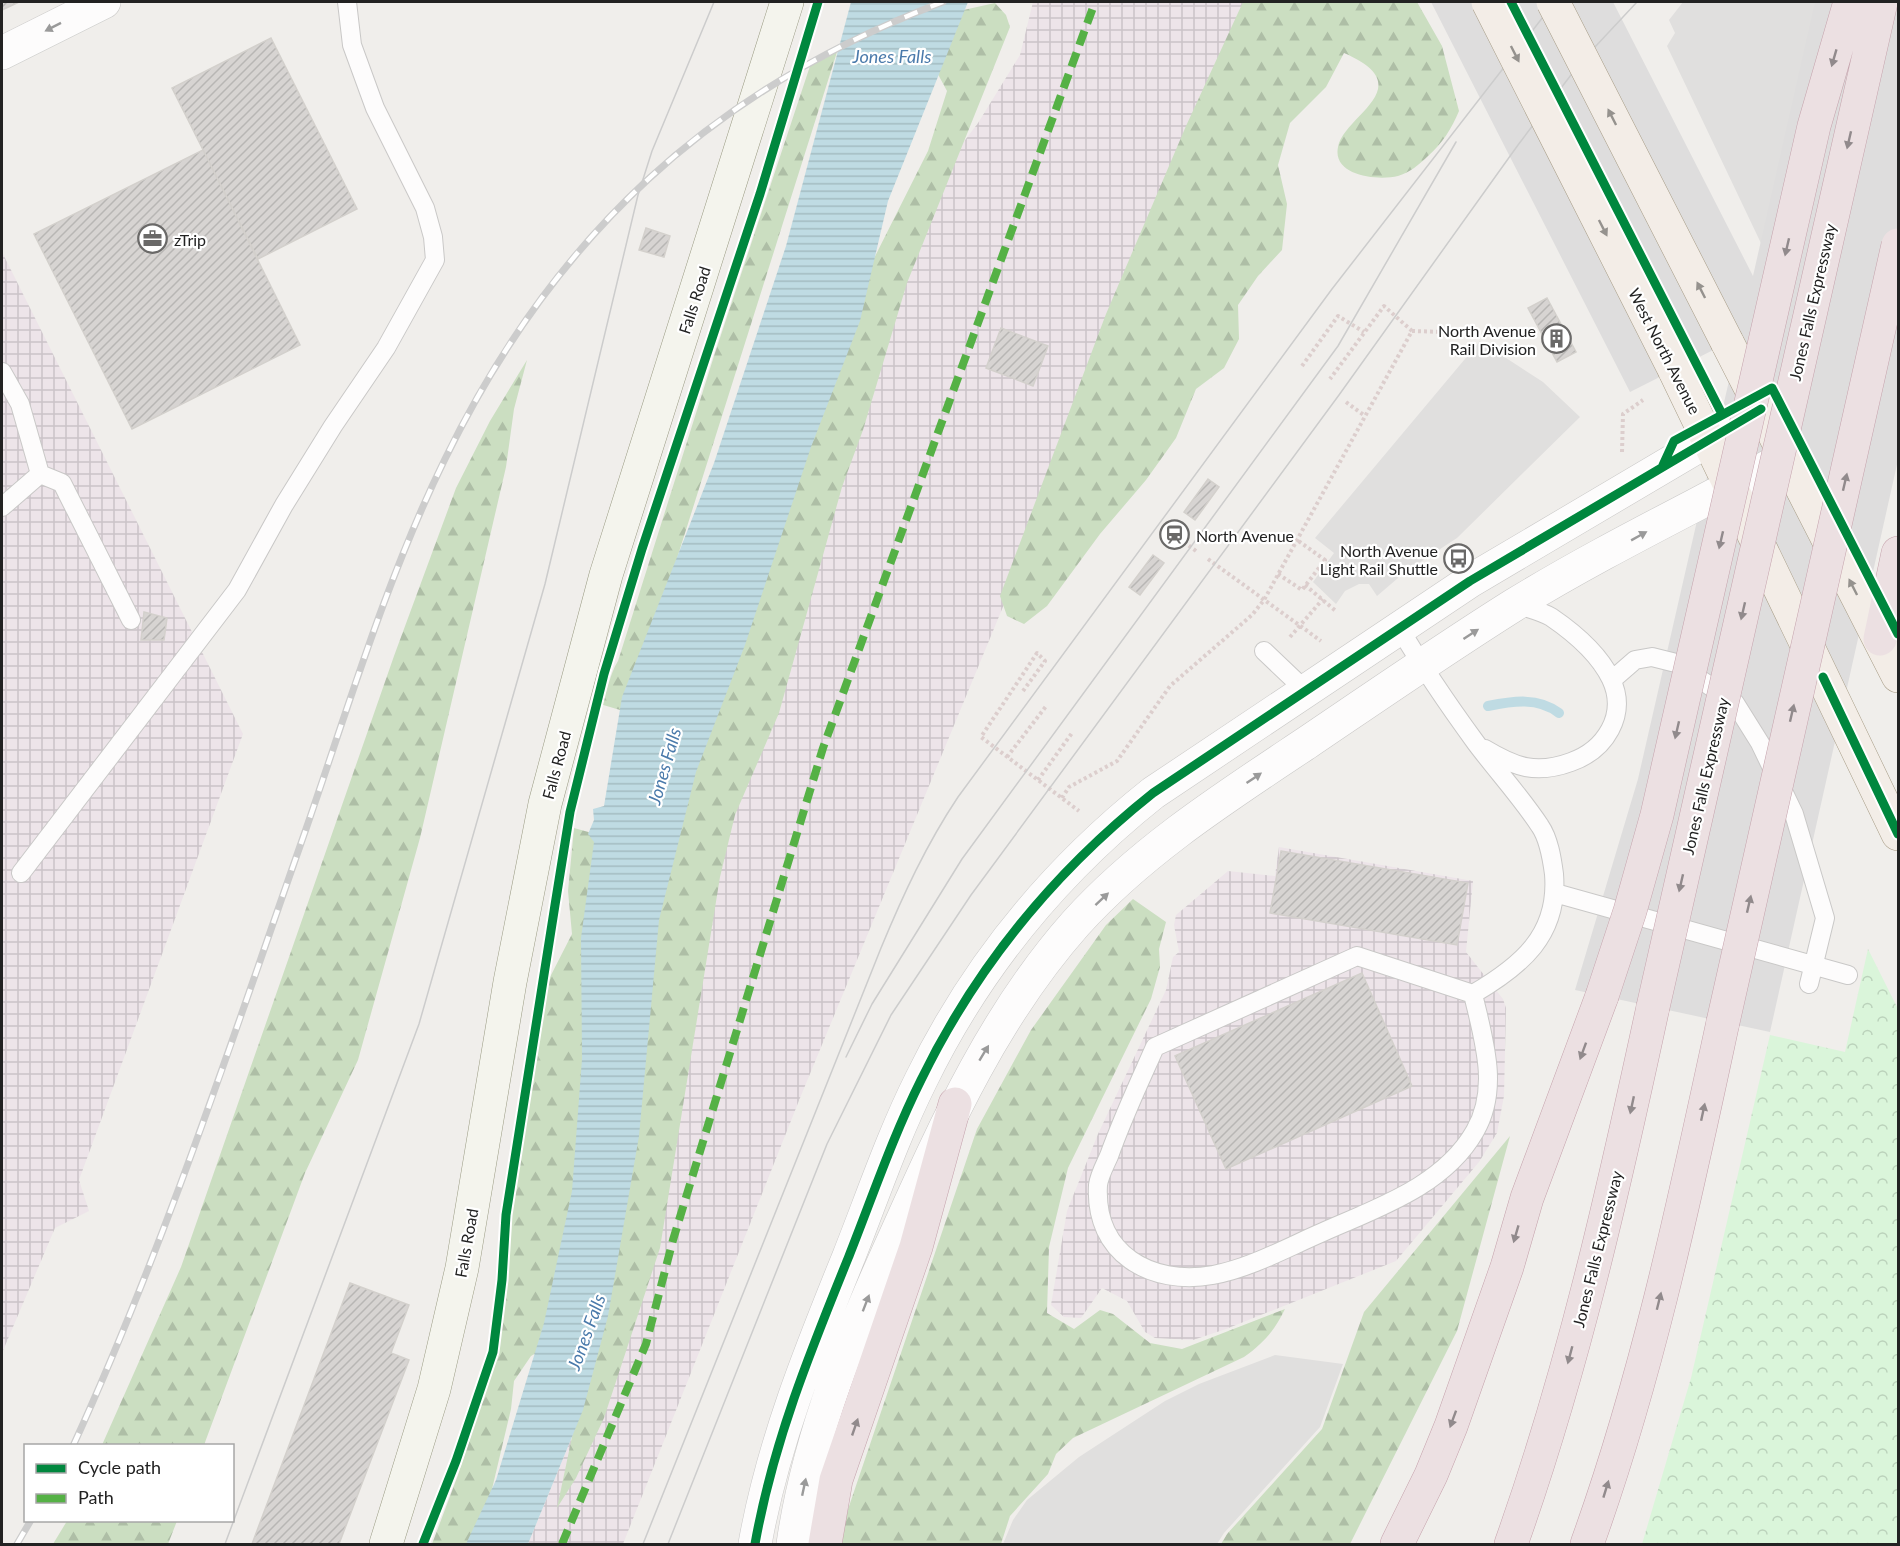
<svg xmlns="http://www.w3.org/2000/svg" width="1900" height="1546" viewBox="0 0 1900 1546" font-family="Lato,sans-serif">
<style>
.industrial{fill:url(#industrial-grid)}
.forest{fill:url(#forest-firs)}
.park{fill:url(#park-crowns)}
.parking{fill:#e0dfde}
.water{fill:url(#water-rules)}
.pier{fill:#dedddd}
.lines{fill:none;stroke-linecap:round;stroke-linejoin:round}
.stream{stroke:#bfdbe3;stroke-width:10}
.building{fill:url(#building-hatch);stroke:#d3d0cc;stroke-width:1.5}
.service-casing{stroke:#c9c8c7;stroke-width:20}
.minor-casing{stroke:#c9c8c7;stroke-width:34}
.secondary-casing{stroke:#999a82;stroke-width:34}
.primary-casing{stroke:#a79c86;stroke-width:34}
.motorway-casing{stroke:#c5a2ac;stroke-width:34}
.path{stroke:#dccecd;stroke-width:4;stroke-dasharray:3 3;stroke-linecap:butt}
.service{stroke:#fdfcfc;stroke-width:18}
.minor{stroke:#fdfcfc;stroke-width:33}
.secondary{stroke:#f4f4ed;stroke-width:33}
.primary{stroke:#f3ede7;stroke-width:33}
.motorway{stroke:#ece0e2;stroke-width:33}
.tram{stroke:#ccc;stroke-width:1.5}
.rail-casing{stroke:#ccc;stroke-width:7}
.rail{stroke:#fff;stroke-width:4.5;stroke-dasharray:14;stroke-linecap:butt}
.primary-bridge-casing{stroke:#a79c86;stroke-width:34;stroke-linecap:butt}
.motorway-bridge-casing{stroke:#c5a2ac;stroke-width:34;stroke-linecap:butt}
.primary-bridge{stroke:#f3ede7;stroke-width:33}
.motorway-bridge{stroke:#ece0e2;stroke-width:33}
.quiet{stroke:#55b145;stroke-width:8;stroke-dasharray:15 8;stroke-linecap:butt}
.cycleway-casing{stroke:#fff;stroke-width:13}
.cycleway{stroke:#00873e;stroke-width:9}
.oneway{fill:#9a9a9a}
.oneway2{fill:#95928e}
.oneway3{fill:#918a8c}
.labels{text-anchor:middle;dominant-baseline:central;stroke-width:4.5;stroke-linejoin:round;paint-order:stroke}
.poi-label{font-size:16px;fill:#222;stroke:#fff;text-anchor:start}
.street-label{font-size:16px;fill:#222;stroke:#fff}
.water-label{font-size:18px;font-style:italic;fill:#4a7aab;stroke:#fff}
</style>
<defs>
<pattern id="industrial-grid" width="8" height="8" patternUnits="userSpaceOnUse" patternTransform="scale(1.5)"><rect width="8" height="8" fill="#ede4e9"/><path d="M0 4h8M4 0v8" fill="none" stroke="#cbc3c8"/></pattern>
<pattern id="forest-firs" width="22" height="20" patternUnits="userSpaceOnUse" patternTransform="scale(1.5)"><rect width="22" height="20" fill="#cbdec1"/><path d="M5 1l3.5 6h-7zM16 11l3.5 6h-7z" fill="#aebea6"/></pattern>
<pattern id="park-crowns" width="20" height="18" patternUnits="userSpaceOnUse" patternTransform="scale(1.5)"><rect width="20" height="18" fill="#daf5da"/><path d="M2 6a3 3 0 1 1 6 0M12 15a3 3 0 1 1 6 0" fill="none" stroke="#bbd2bb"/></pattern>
<pattern id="water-rules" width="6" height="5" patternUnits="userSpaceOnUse" patternTransform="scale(1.5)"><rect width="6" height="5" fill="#bfdbe3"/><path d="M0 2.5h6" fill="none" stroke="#a4bcc2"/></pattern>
<pattern id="building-hatch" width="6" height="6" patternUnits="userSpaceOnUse" patternTransform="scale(1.5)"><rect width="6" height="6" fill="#d7d4d2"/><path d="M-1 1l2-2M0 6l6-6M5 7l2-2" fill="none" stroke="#b8b6b4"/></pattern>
</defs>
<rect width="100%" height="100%" fill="#f0eeeb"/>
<!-- industrial -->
<path class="industrial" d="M1033,2H1253L800,1098L623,1544H528L583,1410L704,873L947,164L978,123L1020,55Z
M2,252L243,734L79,1180L89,1211L55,1228L2,1353Z
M1279,847L1473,881L1466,952L1503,999L1506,1008L1504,1096L1497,1133L1479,1162L1396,1261L1226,1329L1193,1340L1155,1338L1145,1332L1127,1301L1102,1288L1081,1318L1064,1317L1051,1305L1067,1211L1098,1134L1166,990L1173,957L1179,952L1174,925L1176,915L1228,871L1275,876Z"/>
<!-- forest -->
<path class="forest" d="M1243,2H1417L1442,46L1459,111C1452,128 1442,144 1428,156C1420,164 1409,173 1398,176C1378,181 1332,176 1338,147C1344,115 1422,87 1344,53L1326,87L1290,123L1278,165L1287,204L1282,250L1258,276L1238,305L1239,339L1224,368L1196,389L1176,438L1146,480L1100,534L1047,606L1024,624L1007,616L1000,596L1106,314L1186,126Z
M995,3L1006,15L1010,27L907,283L863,430L842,487L779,713L735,815L720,877L660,1248L604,1418L576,1478L557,1508L592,1342L563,1336L531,1356L514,1381L511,1409L483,1527L473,1544H432L458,1475L498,1352L515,1184L549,979L572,934L568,891L574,828L653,850L845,316L928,151L947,91L920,41L923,19Z
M837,52L667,590L642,694L620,710L600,704C609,690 609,675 618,661L714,356L810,66Z
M527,360L514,409L506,467L420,838L358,1060L305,1173L204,1445H102L181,1267L394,656L456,488L490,421Z
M1133,899L1166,922L1159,949L1160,967L1151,999L1068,1168L1049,1247L1047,1313L1074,1329L1100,1310L1113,1314L1150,1343L1182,1349L1285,1309C1275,1330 1263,1344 1244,1357L1073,1438L1056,1454L1048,1474L1010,1516L1001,1544H841L843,1524L977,1129L1031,1030L1106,925Z
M1510,1136L1457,1331L1350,1544H1221L1227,1534L1322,1429L1364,1312Z
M67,1521V1520L177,1521L168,1544H53Z"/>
<!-- park -->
<path class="park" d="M1868,949L1898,1009V1544H1642L1691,1378L1770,1035L1845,1052Z"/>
<!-- parking -->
<path class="parking" d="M1683,2H1898L1768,258L1667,46L1675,33L1669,20Z
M1480,341L1543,382L1580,417L1457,538L1405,572L1377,596L1369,584H1359L1345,591L1336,604L1313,582L1334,553L1315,538Z
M1275,1355L1343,1364L1320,1427L1224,1533L1217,1544H1003L1013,1520L1027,1500L1079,1457L1165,1401L1199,1384Z"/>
<!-- water -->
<path class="water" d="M851,2H968L888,201L860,321L811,447L745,645L696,772L659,920L639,1136L608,1316L583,1410L528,1544H466L496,1480L544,1323L572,1191L582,1059L581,938L594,842L588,834L594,820L593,809L604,806L622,697L714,463L786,246Z"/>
<!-- pier -->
<path class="pier" d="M1431,2H1613L1753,276L1815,2H1898V460L1770,1032L1575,990L1638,779L1739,337L1630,392Z"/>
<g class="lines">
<!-- stream -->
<path class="stream" d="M1488,706C1513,701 1538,697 1559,713"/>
</g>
<!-- building -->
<path class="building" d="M2,2H19L2,10Z
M271,38L357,209L258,259L172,88Z
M203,150L300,345L132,429L34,234Z
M646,228L670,236L664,257L639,250Z
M1547,298L1576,352L1557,362L1528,308Z
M1001,328L1048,346L1033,386L986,368Z
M1208,479L1219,487L1195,520L1184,512Z
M1153,555L1164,563L1140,595L1129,587Z
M144,612L167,618L164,640H141Z
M1281,851L1468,883L1457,945L1270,913Z
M1362,973L1412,1086L1226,1169L1175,1056Z
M350,1283L409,1305L391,1353L409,1360L339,1544H252Z"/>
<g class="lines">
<defs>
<path id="service" d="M2,372L20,404L40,474L2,507
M40,474L62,483L131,620
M1400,629C1423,668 1449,706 1476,743C1497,771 1521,797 1540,826C1549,839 1552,859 1554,874C1559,935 1521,966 1473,994L1357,956L1155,1047C1139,1083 1122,1119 1109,1156C1105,1165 1099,1176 1098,1185C1094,1254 1151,1286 1213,1275C1251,1268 1288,1247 1323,1232C1377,1208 1444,1186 1475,1131C1500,1088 1483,1038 1473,994
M1264,651L1306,691
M1612,680L1635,660L1652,657L1676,663L1735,703L1760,743L1794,814L1825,918L1809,984
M1485,749C1515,767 1536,775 1571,762C1605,750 1628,715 1611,679C1599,654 1573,632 1551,617C1541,611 1527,608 1516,604
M21,873L237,590L284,505L333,426L386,348L435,260L433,237L425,208L375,108L352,45L347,2
M1555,893L1848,975"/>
<path id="minor" d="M2,53L104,2
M755,1544C773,1443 810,1352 849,1256C872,1198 893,1136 921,1080C976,967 1055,871 1153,793L1470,581L1761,409
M793,1544C809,1434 852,1331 898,1230C947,1121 996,1013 1076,923C1142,850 1227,796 1308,742C1376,696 1444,649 1514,605C1602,551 1696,506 1786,457"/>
<path id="secondary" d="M386,1544L434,1389L462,1268L510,982L545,804L606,575L787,2"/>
<path id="primary" d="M1727,342L1898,676
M1674,369L1898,834"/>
<path id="motorway" d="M1880,639L1898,553
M825,1544L836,1480L916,1247L955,1104
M1397,1544L1431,1475L1451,1426L1507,1267L1527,1198L1602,996
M1511,1544C1573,1370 1614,1188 1653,1007
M1587,1544C1648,1375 1685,1198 1723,1022"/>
</defs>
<!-- service casing -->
<use href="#service" class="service-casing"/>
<!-- minor casing -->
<use href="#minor" class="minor-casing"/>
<!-- secondary casing -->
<use href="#secondary" class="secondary-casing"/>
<!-- primary casing -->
<use href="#primary" class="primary-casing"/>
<!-- motorway casing -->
<use href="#motorway" class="motorway-casing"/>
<!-- path -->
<path class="path" d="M1412,331L1477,333
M1302,366L1338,316L1364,332
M1346,402L1365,416
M1622,452L1623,414L1643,400
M1184,542L1196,551
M1208,559L1321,641
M1278,574L1302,590L1325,560L1297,540
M1305,585L1337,612
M1290,637L1323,599
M1023,691L1045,661L1037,653L981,737L1079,811
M1007,757L1047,705
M1038,780L1072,733
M1062,798L1069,787L1117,761L1170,686L1252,615L1264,600L1412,331L1384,306L1330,379"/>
<!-- service -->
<use href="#service" class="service"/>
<!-- minor -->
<use href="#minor" class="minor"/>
<!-- secondary -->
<use href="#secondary" class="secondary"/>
<!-- primary -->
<use href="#primary" class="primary"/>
<!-- motorway -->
<use href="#motorway" class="motorway"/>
<!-- tram -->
<path class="tram" d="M846,1057L872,1004L962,859L1338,346L1456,142
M225,1544L419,1024L545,584L638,195L652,151L714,2
M643,1544L881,948C903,895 926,845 958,797L1332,289L1543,17L1560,2
M668,1544L827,1144L891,1015L971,895L1339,395L1518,145L1580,63L1637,2"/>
<defs>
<path id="rail" d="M73,1446C165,1245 233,1037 306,829C349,705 387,577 445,459C553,237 711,89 943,2
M17,1544L31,1520"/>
</defs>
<!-- rail casing -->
<use href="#rail" class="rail-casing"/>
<!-- rail -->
<use href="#rail" class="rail"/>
<defs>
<path id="primary-bridge" d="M1488,2L1674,369
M1553,2L1727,342"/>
<path id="motorway-bridge" d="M1602,996L1630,911L1657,815L1814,126L1850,2
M1653,1007L1881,2
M1723,1022L1898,245"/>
</defs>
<!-- primary-bridge casing -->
<use href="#primary-bridge" class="primary-bridge-casing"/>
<!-- motorway-bridge casing -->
<use href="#motorway-bridge" class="motorway-bridge-casing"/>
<!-- primary-bridge -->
<use href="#primary-bridge" class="primary-bridge"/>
<!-- motorway-bridge -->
<use href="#motorway-bridge" class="motorway-bridge"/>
<!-- quiet -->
<path class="quiet" d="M562,1544L646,1344L673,1240L823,748L1095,2"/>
<defs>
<path id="cycleway" d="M1511,2L1722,414
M1663,465L1674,441L1772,388L1898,634
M1823,677L1898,834
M423,1544L456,1461L493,1352L502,1280L506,1215L555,905L570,812L604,674L642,549L760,194L818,2
M755,1544C773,1443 810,1352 849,1256C872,1198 893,1136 921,1080C976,967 1055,871 1153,793L1470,581L1761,409"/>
</defs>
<!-- cycleway casing -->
<use href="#cycleway" class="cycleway-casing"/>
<!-- cycleway -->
<use href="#cycleway" class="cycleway"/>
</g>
<!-- one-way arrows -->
<defs><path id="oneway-solid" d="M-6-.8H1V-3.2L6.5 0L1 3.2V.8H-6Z" transform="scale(1.5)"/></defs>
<g class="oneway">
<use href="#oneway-solid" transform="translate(53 27) rotate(153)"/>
<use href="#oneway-solid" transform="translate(1639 536) rotate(-29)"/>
<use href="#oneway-solid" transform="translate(1471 634) rotate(-33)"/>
<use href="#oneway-solid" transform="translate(1254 778) rotate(-34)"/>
<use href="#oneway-solid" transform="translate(1102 899) rotate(-43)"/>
<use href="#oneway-solid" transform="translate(984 1053) rotate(-59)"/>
<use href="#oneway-solid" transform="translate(866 1303) rotate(-69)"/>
<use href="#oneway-solid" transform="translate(804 1487) rotate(-78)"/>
</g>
<g class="oneway2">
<use href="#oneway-solid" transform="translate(1515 54) rotate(63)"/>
<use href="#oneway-solid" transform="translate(1612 117) rotate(-117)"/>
<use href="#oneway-solid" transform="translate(1603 228) rotate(63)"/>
<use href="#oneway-solid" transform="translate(1701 290) rotate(-117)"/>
<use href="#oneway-solid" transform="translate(1853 587) rotate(-117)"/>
</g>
<g class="oneway3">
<use href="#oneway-solid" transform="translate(1834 58) rotate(106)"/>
<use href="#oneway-solid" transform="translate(1849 140) rotate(103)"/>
<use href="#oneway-solid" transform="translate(1787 247) rotate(103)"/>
<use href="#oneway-solid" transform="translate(1845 482) rotate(-77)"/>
<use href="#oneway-solid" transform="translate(1721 540) rotate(103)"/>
<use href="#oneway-solid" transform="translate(1743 611) rotate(103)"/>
<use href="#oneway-solid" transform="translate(1792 713) rotate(-77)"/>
<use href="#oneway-solid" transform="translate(1677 730) rotate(103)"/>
<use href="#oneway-solid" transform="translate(1681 883) rotate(103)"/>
<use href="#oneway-solid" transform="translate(1749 904) rotate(-77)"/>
<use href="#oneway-solid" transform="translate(1583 1051) rotate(110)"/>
<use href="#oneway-solid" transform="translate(1632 1105) rotate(102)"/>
<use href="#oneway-solid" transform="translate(1703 1112) rotate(-78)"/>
<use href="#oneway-solid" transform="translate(1516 1234) rotate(106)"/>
<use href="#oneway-solid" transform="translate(1659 1301) rotate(-76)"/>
<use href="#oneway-solid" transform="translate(1570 1355) rotate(105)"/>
<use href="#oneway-solid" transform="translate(1453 1419) rotate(110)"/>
<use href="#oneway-solid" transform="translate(855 1427) rotate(-71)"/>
<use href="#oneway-solid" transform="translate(1606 1489) rotate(-73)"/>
</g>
<!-- icons -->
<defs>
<symbol id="office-ring" viewBox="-11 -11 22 22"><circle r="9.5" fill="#fff" stroke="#6a6968" stroke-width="1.5"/><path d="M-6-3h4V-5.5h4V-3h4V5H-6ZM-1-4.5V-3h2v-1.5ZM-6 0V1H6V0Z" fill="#6a6968"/></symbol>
<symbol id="building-ring" viewBox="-11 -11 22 22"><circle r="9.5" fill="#fff" stroke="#6a6968" stroke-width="1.5"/><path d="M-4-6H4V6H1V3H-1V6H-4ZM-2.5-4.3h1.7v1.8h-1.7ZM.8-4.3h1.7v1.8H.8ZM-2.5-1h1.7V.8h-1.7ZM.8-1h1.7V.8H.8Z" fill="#6a6968"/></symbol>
<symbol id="station-ring" viewBox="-11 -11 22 22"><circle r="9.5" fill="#fff" stroke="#6a6968" stroke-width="1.5"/><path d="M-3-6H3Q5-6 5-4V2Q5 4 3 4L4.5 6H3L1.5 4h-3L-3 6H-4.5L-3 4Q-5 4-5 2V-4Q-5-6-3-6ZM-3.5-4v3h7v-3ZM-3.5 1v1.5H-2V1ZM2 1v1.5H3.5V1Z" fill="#6a6968"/></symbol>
<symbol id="bus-ring" viewBox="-11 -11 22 22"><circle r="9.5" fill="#fff" stroke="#6a6968" stroke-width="1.5"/><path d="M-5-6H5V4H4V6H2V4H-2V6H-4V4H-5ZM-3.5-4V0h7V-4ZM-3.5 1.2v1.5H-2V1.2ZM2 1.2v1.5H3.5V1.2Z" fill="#6a6968"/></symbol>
</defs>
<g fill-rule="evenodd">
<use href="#office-ring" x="136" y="222" width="33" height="33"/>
<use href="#building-ring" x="1540" y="322" width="33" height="33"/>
<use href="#station-ring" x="1158" y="518" width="33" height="33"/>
<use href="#bus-ring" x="1442" y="542" width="33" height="33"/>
</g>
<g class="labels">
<!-- poi labels -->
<g class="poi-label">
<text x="174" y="239">zTrip</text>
<text x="1536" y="330" text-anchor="end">North Avenue<tspan x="1536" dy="18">Rail Division</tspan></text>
<text x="1196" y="535">North Avenue</text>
<text x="1438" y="550" text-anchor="end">North Avenue<tspan x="1438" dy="18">Light Rail Shuttle</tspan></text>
</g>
<!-- street labels -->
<g class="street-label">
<text transform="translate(694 300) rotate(-72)">Falls Road</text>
<text transform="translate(1812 302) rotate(-77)">Jones Falls Expressway</text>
<text transform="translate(1665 351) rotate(63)">West North Avenue</text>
<text transform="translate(556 765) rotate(-75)">Falls Road</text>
<text transform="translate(1705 776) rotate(-77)">Jones Falls Expressway</text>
<text transform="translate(466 1243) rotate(-80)">Falls Road</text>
<text transform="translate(1597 1249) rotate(-76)">Jones Falls Expressway</text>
</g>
<!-- water labels -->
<g class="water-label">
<text x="892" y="56">Jones Falls</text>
<text transform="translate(664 766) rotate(-74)">Jones Falls</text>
<text transform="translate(586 1332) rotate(-70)">Jones Falls</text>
</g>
</g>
<!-- border -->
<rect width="1900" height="1546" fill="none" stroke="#222222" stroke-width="6"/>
<!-- legend -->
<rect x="24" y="1444" width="210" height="78" fill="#ffffff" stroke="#a7a7a7" stroke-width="1.5"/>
<rect x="36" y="1464" width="30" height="9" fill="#00873e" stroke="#a7a7a7" stroke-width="1.5"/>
<text x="78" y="1474" font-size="18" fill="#222222">Cycle path</text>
<rect x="36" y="1494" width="30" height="9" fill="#55b145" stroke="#a7a7a7" stroke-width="1.5"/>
<text x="78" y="1504" font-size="18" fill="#222222">Path</text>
</svg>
